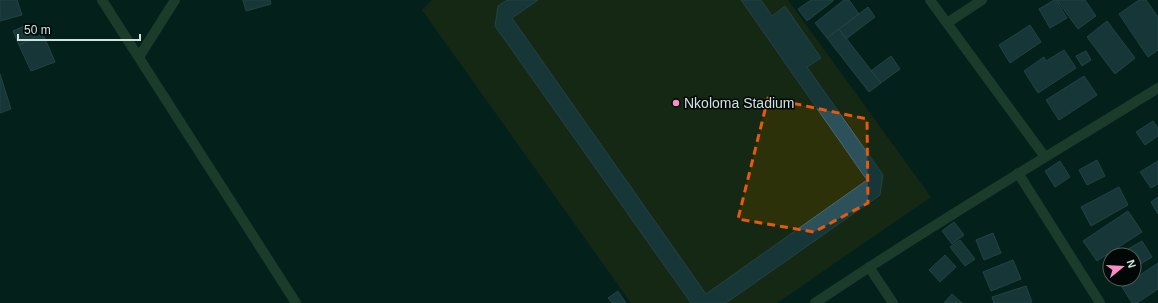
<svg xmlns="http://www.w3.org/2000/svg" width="1158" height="303" viewBox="0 0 1158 303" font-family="Helvetica,sans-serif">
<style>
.green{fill:#2c3109}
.building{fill:#2d515a;stroke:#476b74}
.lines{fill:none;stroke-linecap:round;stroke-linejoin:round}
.minor{stroke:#395e3f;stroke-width:10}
.marked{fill:none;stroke:#e8590c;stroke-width:3;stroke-dasharray:8 5;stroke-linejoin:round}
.poi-dot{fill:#fa8fc6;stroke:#000807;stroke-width:1.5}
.labels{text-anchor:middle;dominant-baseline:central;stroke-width:3;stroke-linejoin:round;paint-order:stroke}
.poi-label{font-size:14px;fill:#cfe3df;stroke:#000807;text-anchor:start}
</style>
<rect width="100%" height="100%" fill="#04201c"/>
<!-- green -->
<path class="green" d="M432,0H788L931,197L777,303H631L422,10Z"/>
<!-- building -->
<path class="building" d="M0,0H17L22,15L0,21Z
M243,0H270L271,4L246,11Z
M507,0H538L512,18L706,294L867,180L741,0H761L772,16L785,6L821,58L807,67L883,175L880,195L726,303H691L495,26L498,6Z
M811,0H833V1L807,21L798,9Z
M844,0H849L859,14L827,38L815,23Z
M1054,0H1056L1067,18L1050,28L1039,9Z
M1057,0H1085L1096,16L1078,29Z
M1139,0H1146L1158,17V50L1148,57L1119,14Z
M868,7L875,17L846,39L839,29Z
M1107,21L1135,58L1115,74L1087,37Z
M29,24L35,37L19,45L13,31Z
M1030,25L1041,42L1010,63L999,45Z
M839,29L881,83L869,92L827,38Z
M43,34L55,62L31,71L19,45Z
M1064,50L1076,68L1038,93L1024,71L1044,57L1046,61Z
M1086,51L1091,60L1082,66L1076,56Z
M891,56L900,69L881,83L871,71Z
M0,74L11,109L0,113Z
M1084,76L1097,95L1059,120L1046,100Z
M1153,121L1158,128V136L1145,145L1136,132Z
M1097,160L1105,176L1087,185L1079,170Z
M1060,161L1070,177L1055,187L1045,171Z
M1158,161V184L1151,188L1140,172Z
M1119,187L1128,205L1091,226L1081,207Z
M1158,197V214L1151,202Z
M1128,211L1142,232L1097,261L1083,241Z
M954,222L964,235L952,244L942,231Z
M993,233L1001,253L984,260L976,240Z
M960,240L975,259L965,266L950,247Z
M1142,241L1152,257L1134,268V255H1118Z
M945,255L956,267L940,282L929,270Z
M1013,260L1021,279L991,291L983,272Z
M1158,263V289L1137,303H1132L1122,287Z
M1026,286L1032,302L1029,303H994L992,297Z
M618,291L626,303H612L608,298Z
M952,294L962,303H944Z"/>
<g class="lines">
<!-- minor -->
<path class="minor" d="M102,0L296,303
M930,0L1045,157
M947,23L982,0
M139,57L175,0
M1018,173L1100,303
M869,267L893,303
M815,303C927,228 1043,159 1158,88"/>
</g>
<!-- marked area -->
<path d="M0 0H1158V303H0ZM768,98L867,119L868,203L814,232L738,219Z" fill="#04201c" fill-opacity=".55" fill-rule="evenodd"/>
<path class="marked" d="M768,98L867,119L868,203L814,232L738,219Z"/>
<!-- markers -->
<circle class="poi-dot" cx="676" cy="103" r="4"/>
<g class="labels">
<!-- poi labels -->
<g class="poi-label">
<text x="684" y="103">Nkoloma Stadium</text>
</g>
</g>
<!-- north arrow -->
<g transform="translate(1122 267) rotate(72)"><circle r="19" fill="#000807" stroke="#53605d"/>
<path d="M0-3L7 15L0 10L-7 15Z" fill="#fa8fc6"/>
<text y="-6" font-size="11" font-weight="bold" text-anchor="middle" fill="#cfe3df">N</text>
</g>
<!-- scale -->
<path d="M18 34v6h122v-6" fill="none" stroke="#cfe3df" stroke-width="2"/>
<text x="24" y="34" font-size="12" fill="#cfe3df" stroke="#000807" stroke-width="3" paint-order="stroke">50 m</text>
</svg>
